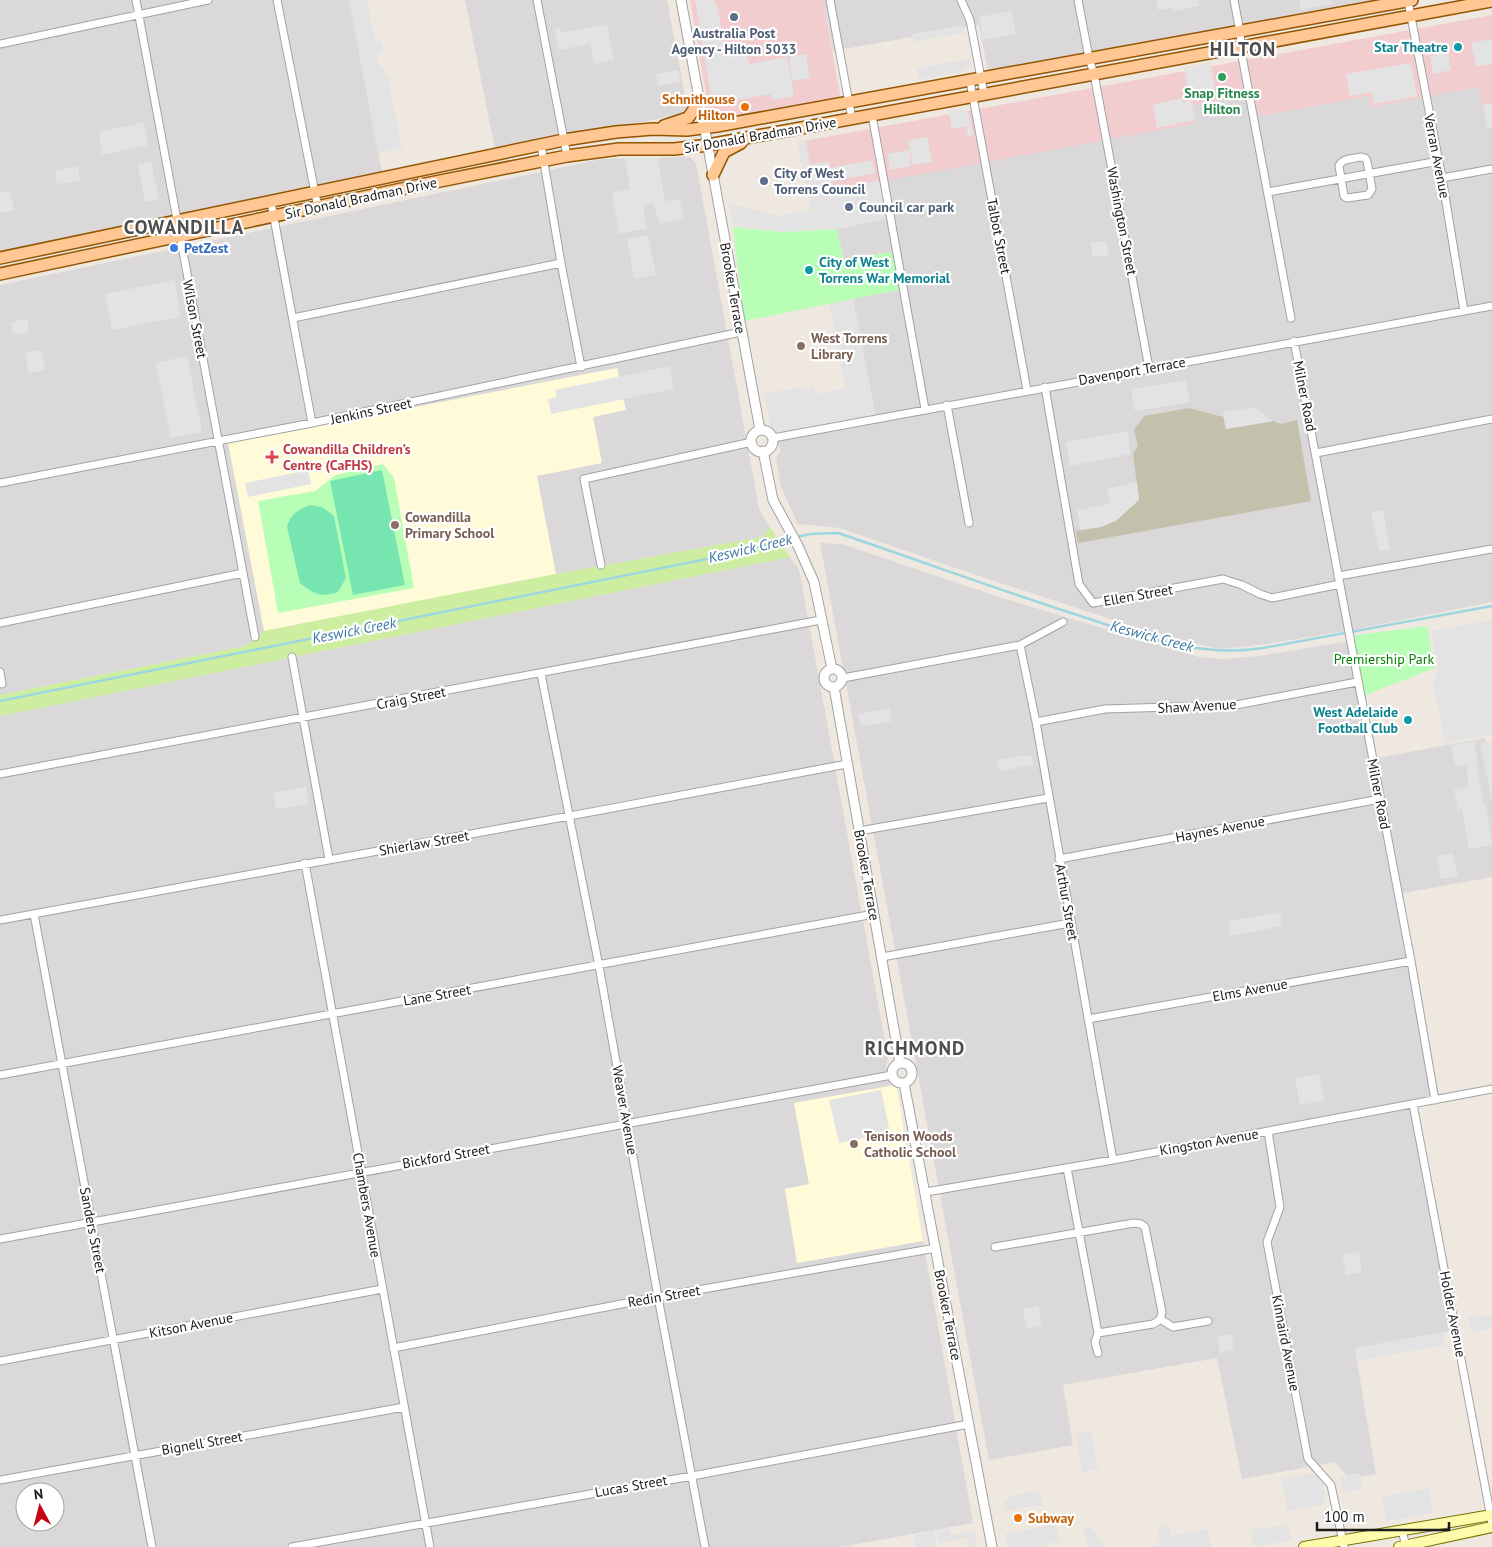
<svg xmlns="http://www.w3.org/2000/svg" width="1492" height="1547" viewBox="0 0 1492 1547" font-family="'PT Sans',sans-serif">
<style>
.residential{fill:#dad8d8;fill-rule:evenodd}
.commercial{fill:#f1cdcf}
.education{fill:#fffbd8}
.construction{fill:#c3c1ab}
.grass{fill:#cdeea0}
.park{fill:#b8feb7}
.pitch{fill:#76e5b0}
.parking{fill:#e3e3e3}
.lines{fill:none;stroke-linecap:round;stroke-linejoin:round}
.stream{stroke:#9cd7e0;stroke-width:2.5}
.minor-casing{stroke:#a2a2a2;stroke-width:9}
.tertiary-casing{stroke:#a2a2a2;stroke-width:11}
.secondary-casing{stroke:#737500;stroke-width:12}
.primary-casing{stroke:#935500;stroke-width:14}
.minor{stroke:#fff;stroke-width:7}
.tertiary{stroke:#fff;stroke-width:9}
.secondary{stroke:#fffbad;stroke-width:10}
.primary{stroke:#ffc794;stroke-width:11}
.service-dot{fill:#5c6f8a;stroke:#fff;stroke-width:2}
.culture-dot{fill:#0f9aa8;stroke:#fff;stroke-width:2}
.leisure-dot{fill:#2e9e5b;stroke:#fff;stroke-width:2}
.food-dot{fill:#e8710a;stroke:#fff;stroke-width:2}
.shop-dot{fill:#3f7fe0;stroke:#fff;stroke-width:2}
.education-dot{fill:#8d6e63;stroke:#fff;stroke-width:2}
.health-dot{fill:#e0444e;stroke:#fff;stroke-width:2}
.labels{text-anchor:middle;dominant-baseline:central;stroke-width:4.5;stroke-linejoin:round;paint-order:stroke}
.service-label{font-size:14px;font-weight:bold;fill:#4e5e75;stroke:#fff;text-anchor:start}
.culture-label{font-size:14px;font-weight:bold;fill:#0d838f;stroke:#fff;text-anchor:end}
.leisure-label{font-size:14px;font-weight:bold;fill:#27864d;stroke:#fff}
.food-label{font-size:14px;font-weight:bold;fill:#c56008;stroke:#fff;text-anchor:end}
.street-label{font-size:14px;fill:#1b1b1b;stroke:#fff}
.shop-label{font-size:14px;font-weight:bold;fill:#366cbe;stroke:#fff;text-anchor:start}
.education-label{font-size:14px;font-weight:bold;fill:#785e54;stroke:#fff;text-anchor:start}
.health-label{font-size:14px;font-weight:bold;fill:#be3a42;stroke:#fff;text-anchor:start}
.park-label{font-size:14px;fill:#038002;stroke:#fff}
.water-label{font-size:15px;font-style:italic;fill:#3c78a2;stroke:#fff}
.district-label{font-size:19px;font-weight:bold;letter-spacing:1px;fill:#4e4e4e;stroke:#fff}
</style>
<rect width="100%" height="100%" fill="#eee8e0"/>
<!-- residential -->
<path class="residential" d="M0,0H349L382,172L0,252Z
M465,0H667L687,107L685,114L495,149Z
M823,0H1376L988,71L979,25L833,51Z
M1479,87L1492,106V602L1357,629L1267,644L1221,649L1174,640L970,573L840,528L798,524L781,487L776,458L781,450L773,438L876,418L853,299L903,289L896,251L844,261L837,229L890,218L883,180L1196,123L1193,105L1249,94L1254,117L1369,96L1371,107Z
M690,157L696,163L759,509L770,527L762,537L556,574L265,631L245,646L0,695V285L602,159Z
M820,543L842,544L1002,598L1199,657L1224,659L1260,656L1350,641L1372,759L1485,738L1492,779V877L1398,894L1435,1100L1414,1104L1456,1330L1355,1349L1376,1474L1350,1479L1335,1462L1242,1479L1217,1358L1063,1385L1073,1445L989,1460Z
M790,557L799,570L803,591L888,1058L886,1066L890,1086L794,1103L809,1185L785,1189L797,1263L923,1241L973,1523L841,1547H0V716ZM25,1492H55V1522H25Z"/>
<!-- commercial -->
<path class="commercial" d="M690,0H823L841,100L711,123Z
M1492,15V106L1482,108L1479,87L1371,107L1369,96L1254,117L1249,94L1193,105L1197,123L808,195L798,142Z"/>
<!-- education -->
<path class="education" d="M617,368L626,410L593,417L602,463L537,476L556,574L264,631L228,443Z
M896,1085L923,1241L797,1263L785,1189L809,1184L794,1103Z"/>
<!-- construction -->
<path class="construction" d="M1189,408L1223,417L1226,429L1273,421L1281,424L1297,420L1311,501L1078,543L1076,531L1101,527L1139,500L1133,454L1138,446L1134,430L1144,416Z"/>
<!-- grass -->
<path class="grass" d="M770,527L790,557L0,716V695L245,646L264,631L556,574L762,537Z"/>
<!-- park -->
<path class="park" d="M733,227L782,232L837,229L844,261L897,251L903,289L744,321Z
M383,464L394,478L414,588L278,613L258,501L315,491L336,475Z
M1427,626L1435,668L1360,697L1349,636Z"/>
<!-- pitch -->
<path class="pitch" d="M382,470L405,585L353,595L330,481Z
M310,505L322,507L334,516L346,578L338,592C321,598 314,594 300,583L287,527C291,514 297,510 310,505Z"/>
<!-- parking -->
<path class="parking" d="M349,0H367L375,43L382,42L384,52L377,54L379,63L388,78L402,148L378,153Z
M695,0H713L717,5L726,56L746,52L749,64L787,57L794,96L772,100L771,94L725,102L723,93L711,95Z
M1156,0H1198L1199,6L1174,11L1173,8L1158,10Z
M1299,0H1331L1332,4L1301,10Z
M1012,11L1016,34L983,40L979,17Z
M607,24L614,60L594,64L590,44L559,50L554,29L560,28L562,33Z
M963,25L964,33L913,42L912,34Z
M1492,39V64L1476,66L1471,43Z
M1448,52L1451,70L1433,74L1430,56Z
M806,54L810,78L792,81L789,57Z
M970,59L971,64L965,71L919,80L917,68Z
M1210,62L1216,95L1191,100L1196,120L1157,128L1153,105L1181,98L1182,102L1191,100L1184,68Z
M1411,63L1417,96L1374,104L1372,92L1350,96L1346,74Z
M678,70L681,81L658,86L656,74Z
M1492,103V128H1487L1483,105Z
M962,109L969,114L973,135L968,136L966,126L952,129L949,111Z
M144,122L148,145L102,155L99,132Z
M927,137L932,162L913,165L908,141Z
M806,141L810,164L829,161L830,168L872,160L875,173L832,181L833,190L883,180L891,218L837,229L782,232L733,226L729,203L780,216L811,210L798,142Z
M909,150L911,166L890,170L888,154Z
M625,158H658L665,201L680,199L684,219L659,224L654,203L643,205L647,228L619,234L612,193L630,189Z
M151,161L159,199L145,202L138,164Z
M78,166L80,181L57,184L55,171Z
M10,191L14,210L0,213V193Z
M648,235L656,275L634,279L627,239Z
M1106,241L1109,255L1093,257L1090,243Z
M175,280L180,317L112,330L105,294Z
M853,299L876,418L773,438L764,394L814,385L816,394L846,388L829,304Z
M27,319L29,332L13,335L11,322Z
M41,350L45,370L29,373L25,353Z
M187,356L202,432L171,438L156,363Z
M670,366L674,389L551,414L548,399L557,397L555,390Z
M1186,380L1190,402L1135,411L1131,389Z
M1255,407L1273,421L1226,429L1223,412Z
M1127,431L1131,454L1070,466L1066,442Z
M308,470L311,484L248,497L245,483Z
M1137,482L1139,500L1116,521L1101,527L1080,530L1077,510L1110,504L1107,489Z
M1383,510L1390,549L1379,551L1371,512Z
M1492,620V735L1445,743L1433,684L1438,667L1431,631Z
M889,708L892,721L864,726L860,723L858,714Z
M1474,741L1478,762L1455,767L1451,746Z
M1492,742V801L1480,743Z
M1022,755L1032,757L1033,765L999,771L997,760Z
M1476,763L1484,804H1486L1492,845L1469,849L1462,809H1458L1454,790L1469,786L1466,765Z
M306,787L309,804L276,809L273,793Z
M1453,853L1458,876L1441,879L1437,856Z
M1280,912L1282,926L1230,936L1228,921Z
M1319,1074L1324,1100L1300,1105L1295,1078Z
M881,1090L890,1133L839,1143L829,1100Z
M1359,1252L1362,1272L1346,1275L1342,1255Z
M1039,1306L1042,1326L1027,1329L1023,1309Z
M1492,1316V1328L1471,1332L1468,1317Z
M1443,1332L1445,1345L1357,1361L1355,1348Z
M1232,1334L1234,1350L1220,1353L1217,1336Z
M1091,1431L1098,1468L1082,1472L1076,1434Z
M1314,1473L1323,1485L1325,1504L1287,1511L1282,1479Z
M1360,1473L1363,1488L1343,1492L1340,1476Z
M1429,1488L1433,1513L1386,1521L1381,1497Z
M1039,1490L1042,1505L1005,1511L1004,1502L1012,1495Z
M1056,1524L1060,1542L1046,1544V1547H1008L1005,1534Z
M1169,1524L1171,1536L1207,1529L1211,1547H1151L1160,1545L1157,1527Z
M1288,1524L1292,1540L1254,1547L1251,1530Z
M1090,1526L1103,1545L1104,1547H1087L1083,1527Z
M949,1528L950,1534L954,1535L975,1531L978,1547H965L969,1546L968,1538L938,1543L936,1530Z
M934,1531L937,1547H916L914,1535Z"/>
<g class="lines">
<!-- stream -->
<path class="stream" d="M796,537L810,534L838,533C915,559 991,587 1068,612C1131,632 1196,659 1263,648L1492,606
M0,701L737,553L791,538"/>
<defs>
<path id="minor" d="M136,0L255,637
M277,0L318,208
M537,0L567,156
M830,0L852,119
M961,0L970,20L984,94
M1078,0L1089,58L1094,74L1149,368
M1234,0L1240,32L1242,56L1291,318
M1408,1L1442,178L1464,311
M0,44L208,0
M970,81L1027,390
M872,115L925,409
M541,145L561,263L581,367
M1360,157L1365,158L1367,161L1372,189L1368,195L1347,198L1344,196L1339,166C1342,158 1353,159 1360,157Z
M1442,178L1492,169
M1268,192L1439,161
M271,202L312,423
M293,318L561,263
M1294,341L1411,961L1435,1100
M1045,387L1079,584L1093,603L1223,579L1242,585L1260,594L1272,598L1340,584
M947,405L969,523
M773,438L1492,306
M1316,453L1492,419
M0,483L312,423L741,332
M601,565L584,479L752,442
M1338,576L1492,549
M0,623L243,573
M1020,645L1063,622
M292,657L329,859
M0,672L2,684
M541,674L599,966L658,1297L705,1547
M843,678L1020,645L1036,722L1113,1160
M1036,722L1105,709L1236,705L1357,682
M0,774L821,620
M859,831L1048,798
M1059,859L1380,799
M305,863L430,1547
M34,914L152,1547
M0,920C282,868 565,818 847,764
M882,957L1070,923
M1088,1019L1411,961
M0,1075L874,914
M1413,1104L1492,1523
M1268,1131L1280,1207L1267,1242L1308,1459L1331,1485L1344,1547
M1067,1168L1098,1333L1095,1342L1098,1353
M926,1192L1113,1160L1492,1089
M0,1239L892,1075
M995,1247L1134,1223L1141,1224L1145,1227L1162,1312C1161,1319 1159,1321 1153,1324L1098,1333
M1160,1319L1173,1327L1208,1321
M393,1348L658,1297L936,1248
M0,1361L382,1289
M0,1480L404,1407
M1402,1530L1406,1547
M292,1547L692,1476L969,1424"/>
<path id="tertiary" d="M681,0L760,430
M751 441a11 11 0 1 1 22 0a11 11 0 1 1-22 0Z
M763,451L773,500L798,546L814,582L832,669
M824 678a9 9 0 1 1 18 0a9 9 0 1 1-18 0Z
M834,687L900,1063
M892 1073a10 10 0 1 1 20 0a10 10 0 1 1-20 0Z
M904,1083L992,1547"/>
<path id="secondary" d="M1304,1547L1492,1515
M1399,1547L1492,1527"/>
<path id="primary" d="M664,126L688,118L700,101
M713,175L724,152L741,143
M0,258L564,140L616,132L653,129L687,130L717,126L1412,0
M0,274L430,183L567,156L619,149H674L708,145L1492,1"/>
</defs>
<!-- minor casing -->
<use href="#minor" class="minor-casing"/>
<!-- tertiary casing -->
<use href="#tertiary" class="tertiary-casing"/>
<!-- secondary casing -->
<use href="#secondary" class="secondary-casing"/>
<!-- primary casing -->
<use href="#primary" class="primary-casing"/>
<!-- minor -->
<use href="#minor" class="minor"/>
<!-- tertiary -->
<use href="#tertiary" class="tertiary"/>
<!-- secondary -->
<use href="#secondary" class="secondary"/>
<!-- primary -->
<use href="#primary" class="primary"/>
</g>
<!-- markers -->
<g class="service-dot">
<circle cx="734" cy="17" r="5"/>
<circle cx="764" cy="181" r="5"/>
<circle cx="849" cy="207" r="5"/>
</g>
<g class="culture-dot">
<circle cx="1458" cy="47" r="5"/>
<circle cx="809" cy="270" r="5"/>
<circle cx="1408" cy="720" r="5"/>
</g>
<circle class="leisure-dot" cx="1222" cy="77" r="5"/>
<g class="food-dot">
<circle cx="745" cy="107" r="5"/>
<circle cx="1018" cy="1518" r="5"/>
</g>
<circle class="shop-dot" cx="174" cy="248" r="5"/>
<g class="education-dot">
<circle cx="801" cy="346" r="5"/>
<circle cx="395" cy="525" r="5"/>
<circle cx="854" cy="1144" r="5"/>
</g>
<path class="health-dot" d="M269.5 449.5h5v5h5v5h-5v5h-5v-5h-5v-5h5z"/>
<g class="labels">
<!-- service labels -->
<g class="service-label">
<text x="734" y="33" text-anchor="middle">Australia Post<tspan x="734" dy="16">Agency - Hilton 5033</tspan></text>
<text x="774" y="173">City of West<tspan x="774" dy="16">Torrens Council</tspan></text>
<text x="859" y="207">Council car park</text>
</g>
<!-- culture labels -->
<g class="culture-label">
<text x="1448" y="47">Star Theatre</text>
<text x="819" y="262" text-anchor="start">City of West<tspan x="819" dy="16">Torrens War Memorial</tspan></text>
<text x="1398" y="712">West Adelaide<tspan x="1398" dy="16">Football Club</tspan></text>
</g>
<!-- leisure labels -->
<g class="leisure-label">
<text x="1222" y="93">Snap Fitness<tspan x="1222" dy="16">Hilton</tspan></text>
</g>
<!-- food labels -->
<g class="food-label">
<text x="735" y="99">Schnithouse<tspan x="735" dy="16">Hilton</tspan></text>
<text x="1028" y="1518" text-anchor="start">Subway</text>
</g>
<!-- street labels -->
<g class="street-label">
<text transform="translate(760 135) rotate(-10)">Sir Donald Bradman Drive</text>
<text transform="translate(1437 156) rotate(79)">Verran Avenue</text>
<text transform="translate(361 198) rotate(-12)">Sir Donald Bradman Drive</text>
<text transform="translate(1122 221) rotate(79)">Washington Street</text>
<text transform="translate(999 236) rotate(79)">Talbot Street</text>
<text transform="translate(733 288) rotate(80)">Brooker Terrace</text>
<text transform="translate(195 319) rotate(79)">Wilson Street</text>
<text transform="translate(1132 371) rotate(-10)">Davenport Terrace</text>
<text transform="translate(1305 396) rotate(79)">Milner Road</text>
<text transform="translate(371 411) rotate(-12)">Jenkins Street</text>
<text transform="translate(1138 595) rotate(-10)">Ellen Street</text>
<text transform="translate(411 698) rotate(-11)">Craig Street</text>
<text transform="translate(1197 706) rotate(-3)">Shaw Avenue</text>
<text transform="translate(1379 794) rotate(79)">Milner Road</text>
<text transform="translate(1220 829) rotate(-11)">Haynes Avenue</text>
<text transform="translate(424 843) rotate(-10)">Shierlaw Street</text>
<text transform="translate(867 875) rotate(80)">Brooker Terrace</text>
<text transform="translate(1067 902) rotate(80)">Arthur Street</text>
<text transform="translate(1250 990) rotate(-10)">Elms Avenue</text>
<text transform="translate(437 995) rotate(-10)">Lane Street</text>
<text transform="translate(625 1110) rotate(80)">Weaver Avenue</text>
<text transform="translate(1209 1142) rotate(-10)">Kingston Avenue</text>
<text transform="translate(446 1156) rotate(-10)">Bickford Street</text>
<text transform="translate(367 1205) rotate(80)">Chambers Avenue</text>
<text transform="translate(93 1230) rotate(79)">Sanders Street</text>
<text transform="translate(664 1296) rotate(-10)">Redin Street</text>
<text transform="translate(1453 1314) rotate(79)">Holder Avenue</text>
<text transform="translate(948 1315) rotate(79)">Brooker Terrace</text>
<text transform="translate(191 1325) rotate(-11)">Kitson Avenue</text>
<text transform="translate(1286 1343) rotate(79)">Kinnaird Avenue</text>
<text transform="translate(202 1443) rotate(-10)">Bignell Street</text>
<text transform="translate(631 1486) rotate(-10)">Lucas Street</text>
</g>
<!-- shop labels -->
<g class="shop-label">
<text x="184" y="248">PetZest</text>
</g>
<!-- education labels -->
<g class="education-label">
<text x="811" y="338">West Torrens<tspan x="811" dy="16">Library</tspan></text>
<text x="405" y="517">Cowandilla<tspan x="405" dy="16">Primary School</tspan></text>
<text x="864" y="1136">Tenison Woods<tspan x="864" dy="16">Catholic School</tspan></text>
</g>
<!-- health labels -->
<g class="health-label">
<text x="283" y="449">Cowandilla Children’s<tspan x="283" dy="16">Centre (CaFHS)</tspan></text>
</g>
<!-- park labels -->
<g class="park-label">
<text x="1384" y="659">Premiership Park</text>
</g>
<!-- water labels -->
<g class="water-label">
<text transform="translate(750 548) rotate(-13)">Keswick Creek</text>
<text transform="translate(354 630) rotate(-11)">Keswick Creek</text>
<text transform="translate(1152 636) rotate(15)">Keswick Creek</text>
</g>
<!-- district labels -->
<g class="district-label">
<text x="1243" y="49">HILTON</text>
<text x="184" y="227">COWANDILLA</text>
<text x="915" y="1048">RICHMOND</text>
</g>
</g>
<!-- north arrow -->
<g transform="translate(40 1507) rotate(353)"><circle r="24" fill="#ffffff" stroke="#a4a4a4"/>
<path d="M0-4L9 19L0 12L-9 19Z" fill="#c70012"/>
<text y="-8" font-size="14" font-weight="bold" text-anchor="middle" fill="#1b1b1b">N</text>
</g>
<!-- scale -->
<path d="M1317 1522v8h132v-8" fill="none" stroke="#1b1b1b" stroke-width="2.5"/>
<text x="1324" y="1522" font-size="15" fill="#1b1b1b" stroke="#ffffff" stroke-width="4" paint-order="stroke">100 m</text>
</svg>
